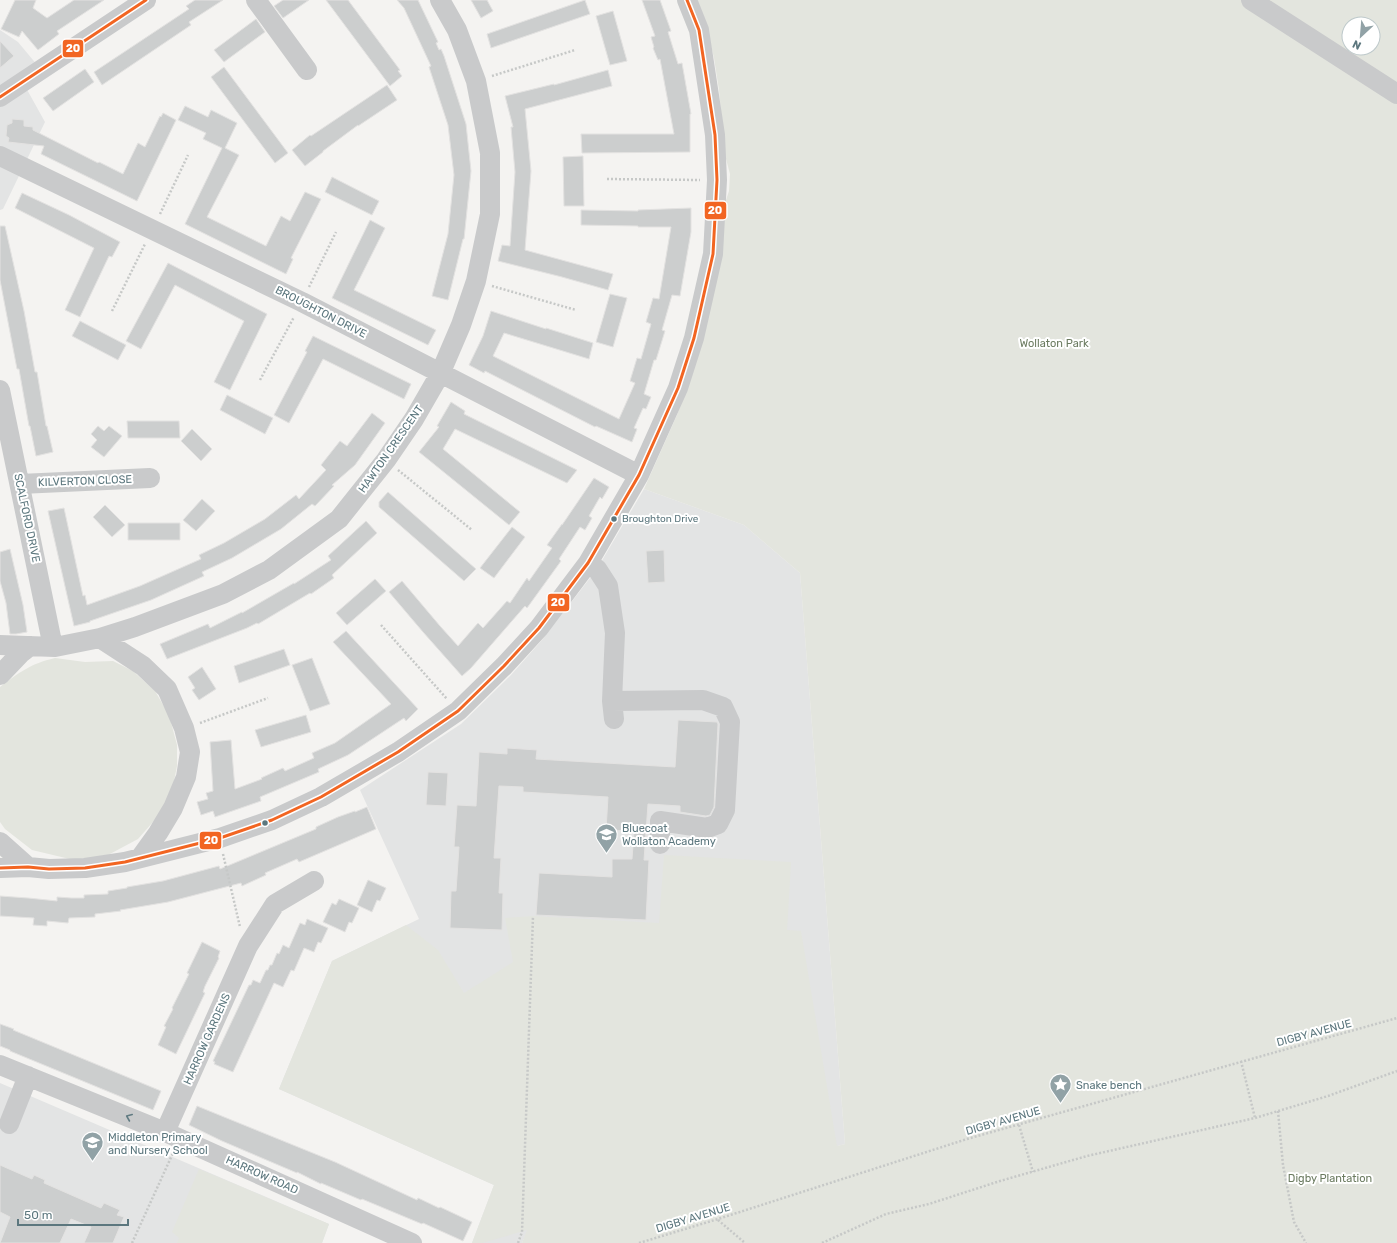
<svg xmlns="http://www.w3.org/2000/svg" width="1397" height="1243" viewBox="0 0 1397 1243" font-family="Rubik,sans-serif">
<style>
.built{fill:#e3e4e4}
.green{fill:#e3e5de;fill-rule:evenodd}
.building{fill:#cccece;stroke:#e3e2e1}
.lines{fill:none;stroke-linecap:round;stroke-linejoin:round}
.path{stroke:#c6c8c7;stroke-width:2.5;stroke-dasharray:2 2;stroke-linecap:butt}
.minor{stroke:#c9cacb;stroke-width:20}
.bus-1-casing{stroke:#fff;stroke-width:6}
.bus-1{stroke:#f26522;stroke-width:3}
.oneway{stroke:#617b82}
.bus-dot{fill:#5c777e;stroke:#fff;stroke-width:1.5}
.labels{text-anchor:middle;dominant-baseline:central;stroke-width:4;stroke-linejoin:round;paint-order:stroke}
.bus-label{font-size:10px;fill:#5c777e;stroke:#fff;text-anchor:start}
.street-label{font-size:11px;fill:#5c777e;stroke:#fff}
.park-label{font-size:11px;fill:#6b7b60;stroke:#fff}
.poi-label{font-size:11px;fill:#5c777e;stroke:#fff;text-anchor:start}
.line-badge{stroke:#fff;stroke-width:1.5}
.badge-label{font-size:11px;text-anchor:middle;font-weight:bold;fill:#fff}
</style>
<rect width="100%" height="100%" fill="#f4f3f1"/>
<!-- built -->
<path class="built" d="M0,30L18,42L38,66L20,77L45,122L3,209L0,210Z
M644,489L744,525L800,573L845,1144L528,1230L522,1243H472L494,1185L279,1089L332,961L419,919L360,790L461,724L511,675L542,640L597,569Z
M0,1083L329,1224L322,1243H0Z"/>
<!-- green -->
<path class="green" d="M697,0H1397V1243H522L527,1230L482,1243H472L494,1185L279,1089L332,961L406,925L438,950L464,993L513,962L505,918L533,916L659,923L664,855L791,862L787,930L801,931L837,1146L845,1144L800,573L744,525L644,489L677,415L691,377L723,209L729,191L730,174L725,155L719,90L714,58L707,30ZM1349,24H1373V48H1349Z
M55,658L85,662L113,661L133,671L155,691L169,715L177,745V766L173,786L160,814L138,839L108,855L74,860L32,850L5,829L0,822V687C20,672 30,664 55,658Z
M199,1169L329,1224L322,1243H177L179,1238L172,1232Z"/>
<!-- building -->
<path class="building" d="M15,0H36L33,8L47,18L74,0H104L57,31L59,34L38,50L22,31L19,37L1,29Z
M195,0H223L189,22L191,25L102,85L94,72L189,9L186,6Z
M283,0H309L283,18L274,6Z
M326,0H348L400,70L398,71L402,76L390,86Z
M397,0H418L438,42L436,43L439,50L441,49L444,56L466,124L471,171L464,239H463L448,300L432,296L448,234L454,175L448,125L429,67L431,66L404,8Z
M471,0H487L493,11L481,18Z
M585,0L590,14L491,48L487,34Z
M642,0H660L671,31L668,32L678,64L682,63L691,114H690V152L582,153L581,134H674L660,59L658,60L653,48L654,47L651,37L655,36Z
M613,11L627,61L610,65L596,16Z
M256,19L265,32L224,62L214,50Z
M0,41L14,56L0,68Z
M224,67L288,153L275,163L211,77Z
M85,69L94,82L53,111L43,98Z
M608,70L612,86L525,109L531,171L525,250L613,274L608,290L562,277L498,261L502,245L510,246L515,172L511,127H513L505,96L554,84V85Z
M387,85L397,100L358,126V125L323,151V152L305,166L292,150L310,135L311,136Z
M185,106L208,117L211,110L237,123L225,148L239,155L207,217L266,246L281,216L290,221L305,192L321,199L291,258L293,259L286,274L185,224L222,148L203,139L206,133L178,120Z
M163,113L176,120L137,201L41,154L44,146L8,142L9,138L6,136L7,125L12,123V119L24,120V126L33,127V130L98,163L99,162L123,174L138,143L145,147L160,116L161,117Z
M583,156L584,206H564L563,157Z
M332,177L379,201L372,215L325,192Z
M22,193L69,215L120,242L112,257L109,256L80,317L65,310L94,248L15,208Z
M691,208V232L680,296L672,295L662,330L665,331L656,360H654L644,394L651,397L646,409L643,408L634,428L637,429L632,442L596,426L595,427L485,371L484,373L469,365L483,336L491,311L546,329V328L593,343L589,359L504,333L493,356L619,419L635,383L630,381L637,358L641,359L651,324L646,322L653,298L659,299L671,227H638V226L581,225V210L638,211V210Z
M370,220L385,228L354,290L436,330L428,345L332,298Z
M0,226H5L24,311L35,372H37L46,426H47L53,452L36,456L30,426H29L19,369H17L0,280Z
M168,263L267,314L230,390L214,382L244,321L175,285L141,349L126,341Z
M610,294L627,298L613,347L596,342Z
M80,321L126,345L118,360L72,336Z
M313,336L411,384L404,399L323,359L289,423L274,415L307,352L305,351Z
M227,395L273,418L265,434L220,410Z
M451,402L465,411L464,414L577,470L567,483L455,429L443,449L520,512L509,525L419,452L439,427L437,426Z
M372,413L385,423L355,465L332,485L334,486L315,506L312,504L281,529L232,558L202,572L204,576L151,600L90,621V622L74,626L48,511L64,508L83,596L85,595L87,605L140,586L201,559L199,555L224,543L265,519L296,495L299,499L326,470L321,465L340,441L347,446Z
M127,421H179L180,438H128Z
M98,426L104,431L109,426L122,436L104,457L91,447L97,440L91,434Z
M192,429L212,449L201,461L181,441Z
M594,478L609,487L602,499L600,497L589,516L592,518L585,530L580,527L559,559L561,561L527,608L525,606L471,668L462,676L423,632L389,592L402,581L440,626L458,646L478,623L483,628L507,601L510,603L527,578L529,581L552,548L547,545L562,524V525Z
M388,492L476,569L464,581L379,507V502Z
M202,499L215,511L196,531L183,520Z
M105,505L125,525L112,537L93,517Z
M366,521L377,533L332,575L334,578L311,594L310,593L258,624L257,623L247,628L167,659L160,644L208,624L210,628L242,612V613L294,583V584L331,560L328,556Z
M128,523H180V540H128Z
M512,527L525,537L494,578L480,568Z
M10,549L23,605L27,632L16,634H10L6,603L0,581V552Z
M664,550L665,582L648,583L646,551Z
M375,579L386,591L347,625L336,613Z
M346,631L418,709L406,721L404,718L348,755L318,769L319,772L260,797L261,801L215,817L213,811L201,815L197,802L208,799L206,793L213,791L210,742L231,740L235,789L262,779L261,778L283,768L285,771L314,758L312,753L335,743L391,704L333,642Z
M284,649L290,665L239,683L234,666Z
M312,658L330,704L310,711L292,665Z
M202,667L216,689L199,700L192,690L195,688L188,677Z
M306,715L311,732L261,747L255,730Z
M678,720L717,722L718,724L714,807L710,815L706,816L680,812V806L648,804L644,860H649L646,920L536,915L539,873L612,877V859H632L634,831L606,830L608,797L523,792V787L499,786L494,858H501L499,893H503L502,930L450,928L451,891H456L459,847H454L457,805L476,806L479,752L507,754V748L537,750L536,759L675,767Z
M428,772L448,773L446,806L426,805Z
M367,807L376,829L299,862L297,859L265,873L266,875L242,886L241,883L168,902L120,910L121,911L95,914V917L69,918L68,923L47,921V926L33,925L34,918L0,916V896L28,898L57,901V897L71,898H84V895L108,894V891L127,888V887L163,881L219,866L220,869L316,829V827L338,817L355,811V812Z
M368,880L386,888L380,901L377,900L372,912L357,905Z
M339,899L359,908L352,923L349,922L345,932L323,922L332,903L336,905Z
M307,919L328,928L321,943L318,942L314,952L304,948L294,971L291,970L283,987L274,983L233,1072L214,1064L215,1062L213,1061L249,985H251L253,980L260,983L266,970H268L270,965H272L277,953L279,954L283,945L289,948L300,923L305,925Z
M202,942L220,951L218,957L219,958L205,986L203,992L205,993L176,1054L158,1045L166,1027L164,1026L173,1009L172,1008L189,974L187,973Z
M0,1024L14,1029L13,1030L30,1037L161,1091L153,1110L10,1051V1050L0,1046Z
M197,1106L335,1162L417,1200L418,1198L439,1208L440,1207L472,1222L463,1241L423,1223L422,1224L362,1199L361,1200L321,1183V1184L297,1172V1173L222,1141L189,1125Z
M0,1165L32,1179L34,1175L45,1180L44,1183L101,1208L104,1203L120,1210L117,1215L124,1217L113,1243H84L91,1227L71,1219L60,1243H0L10,1217L0,1212Z"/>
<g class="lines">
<!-- path -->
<path class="path" d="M492,76L575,50
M607,179L700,180
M160,214L188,155
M492,286L576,310
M309,287L336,232
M112,311L145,244
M260,380L294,317
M398,470L472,530
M381,625L447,699
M200,723L268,698
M223,854L240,927
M1241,1061L1255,1118
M1278,1111L1283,1165L1294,1222L1306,1243
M1019,1125L1033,1172
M718,1220L745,1243
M132,1243L173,1153
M518,1243L522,1232L533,916
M639,1243L718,1219L967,1139L1397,1018
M822,1243L886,1214L929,1204L1000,1181L1087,1156L1255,1118L1328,1096L1397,1071"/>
<!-- minor -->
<path class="minor" d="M256,0L307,70
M1251,0L1397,94
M0,97L146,0
M0,156L302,302L639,475
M0,390L53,647
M20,484L150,478
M588,563L597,569L608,586L615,633L612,701L614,719
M100,638L143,666L167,689L184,728L190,752L186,777L173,808L158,833L140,858
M0,645L55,647L100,638L135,627L223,594L269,570L339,519L386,460L414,419L440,374L461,325L476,281L490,214V153L476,81L457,30L440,0
M0,675L21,653L30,646
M612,701L703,700L723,707L730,722L725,810L718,824L707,828L660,821V844
M0,842L28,867
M0,868L28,867L49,869L85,868L125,862L220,838L272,820L321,797L398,752L458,711L504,666L539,628L588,563L639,475L678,388L694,338L713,254L717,180L715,135L699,30L687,0
M0,1065L165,1132L412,1243
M9,1124L28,1076
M165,1132L248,946L275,904L314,881"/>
<defs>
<path id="bus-1" d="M0,97L146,0
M0,868L28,867L49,869L85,868L125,862L220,838L272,820L321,797L398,752L458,711L504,666L539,628L588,563L639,475L678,388L694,338L713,254L717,180L715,135L699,30L687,0"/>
</defs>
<!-- bus-1 casing -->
<use href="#bus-1" class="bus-1-casing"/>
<!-- bus-1 -->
<use href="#bus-1" class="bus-1"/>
</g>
<!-- one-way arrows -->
<defs><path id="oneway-chevron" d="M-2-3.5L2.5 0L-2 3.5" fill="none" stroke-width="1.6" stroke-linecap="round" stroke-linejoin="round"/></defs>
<use class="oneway" href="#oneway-chevron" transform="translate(129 1117) rotate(-157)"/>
<!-- icons -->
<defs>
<symbol id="school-pin" viewBox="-11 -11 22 30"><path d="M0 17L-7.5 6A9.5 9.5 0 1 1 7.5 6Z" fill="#91a2a6" stroke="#fff"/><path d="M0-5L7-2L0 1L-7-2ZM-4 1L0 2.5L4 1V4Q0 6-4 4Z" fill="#fff"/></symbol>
<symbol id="sight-pin" viewBox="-11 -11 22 30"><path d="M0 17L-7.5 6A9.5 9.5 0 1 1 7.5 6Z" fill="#91a2a6" stroke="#fff"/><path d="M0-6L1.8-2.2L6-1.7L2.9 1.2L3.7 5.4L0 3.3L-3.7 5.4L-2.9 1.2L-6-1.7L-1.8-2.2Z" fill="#fff"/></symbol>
</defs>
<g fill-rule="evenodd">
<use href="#school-pin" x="594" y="822" width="25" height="34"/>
<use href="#sight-pin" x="1048" y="1072" width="25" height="34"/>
<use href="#school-pin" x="80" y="1130" width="25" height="34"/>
</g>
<!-- markers -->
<g class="bus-dot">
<circle cx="614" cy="519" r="3.5"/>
<circle cx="265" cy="823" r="3.5"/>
</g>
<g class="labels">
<!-- bus labels -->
<g class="bus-label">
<text x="622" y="519">Broughton Drive</text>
</g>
<!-- street labels -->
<g class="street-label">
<text transform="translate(321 312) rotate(27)">BROUGHTON DRIVE</text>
<text transform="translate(391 449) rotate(-55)">HAWTON CRESCENT</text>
<text transform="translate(85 481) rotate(-2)">KILVERTON CLOSE</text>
<text transform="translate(27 518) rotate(78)">SCALFORD DRIVE</text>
<text transform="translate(1314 1033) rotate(-15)">DIGBY AVENUE</text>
<text transform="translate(207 1039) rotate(-66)">HARROW GARDENS</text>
<text transform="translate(1003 1121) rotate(-16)">DIGBY AVENUE</text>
<text transform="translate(262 1175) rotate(24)">HARROW ROAD</text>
<text transform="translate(693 1218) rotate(-17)">DIGBY AVENUE</text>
</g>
<!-- park labels -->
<g class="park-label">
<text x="1054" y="343">Wollaton Park</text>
<text x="1330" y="1178">Digby Plantation</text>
</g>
<!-- poi labels -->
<g class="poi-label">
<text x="622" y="828">Bluecoat<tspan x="622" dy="13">Wollaton Academy</tspan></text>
<text x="1076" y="1085">Snake bench</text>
<text x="108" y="1137">Middleton Primary<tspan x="108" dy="13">and Nursery School</tspan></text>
</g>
</g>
<g class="line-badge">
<rect x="62" y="39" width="22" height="19" rx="4" fill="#f26522"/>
<rect x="704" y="201" width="23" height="19" rx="4" fill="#f26522"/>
<rect x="547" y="593" width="23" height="19" rx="4" fill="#f26522"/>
<rect x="199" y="831" width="23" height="19" rx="4" fill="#f26522"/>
</g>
<g class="badge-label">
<text x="73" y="52">20</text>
<text x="715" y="214">20</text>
<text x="558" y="606">20</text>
<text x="211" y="844">20</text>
</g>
<!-- north arrow -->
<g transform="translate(1361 36) rotate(206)"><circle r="19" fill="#ffffff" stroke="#bec9cb"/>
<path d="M0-3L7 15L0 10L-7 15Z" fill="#91a2a6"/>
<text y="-6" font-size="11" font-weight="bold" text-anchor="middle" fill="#5c777e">N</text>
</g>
<!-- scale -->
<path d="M18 1219v6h110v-6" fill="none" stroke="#5c777e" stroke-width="2"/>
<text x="24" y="1219" font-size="12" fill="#5c777e" stroke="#ffffff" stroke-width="3" paint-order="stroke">50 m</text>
</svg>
